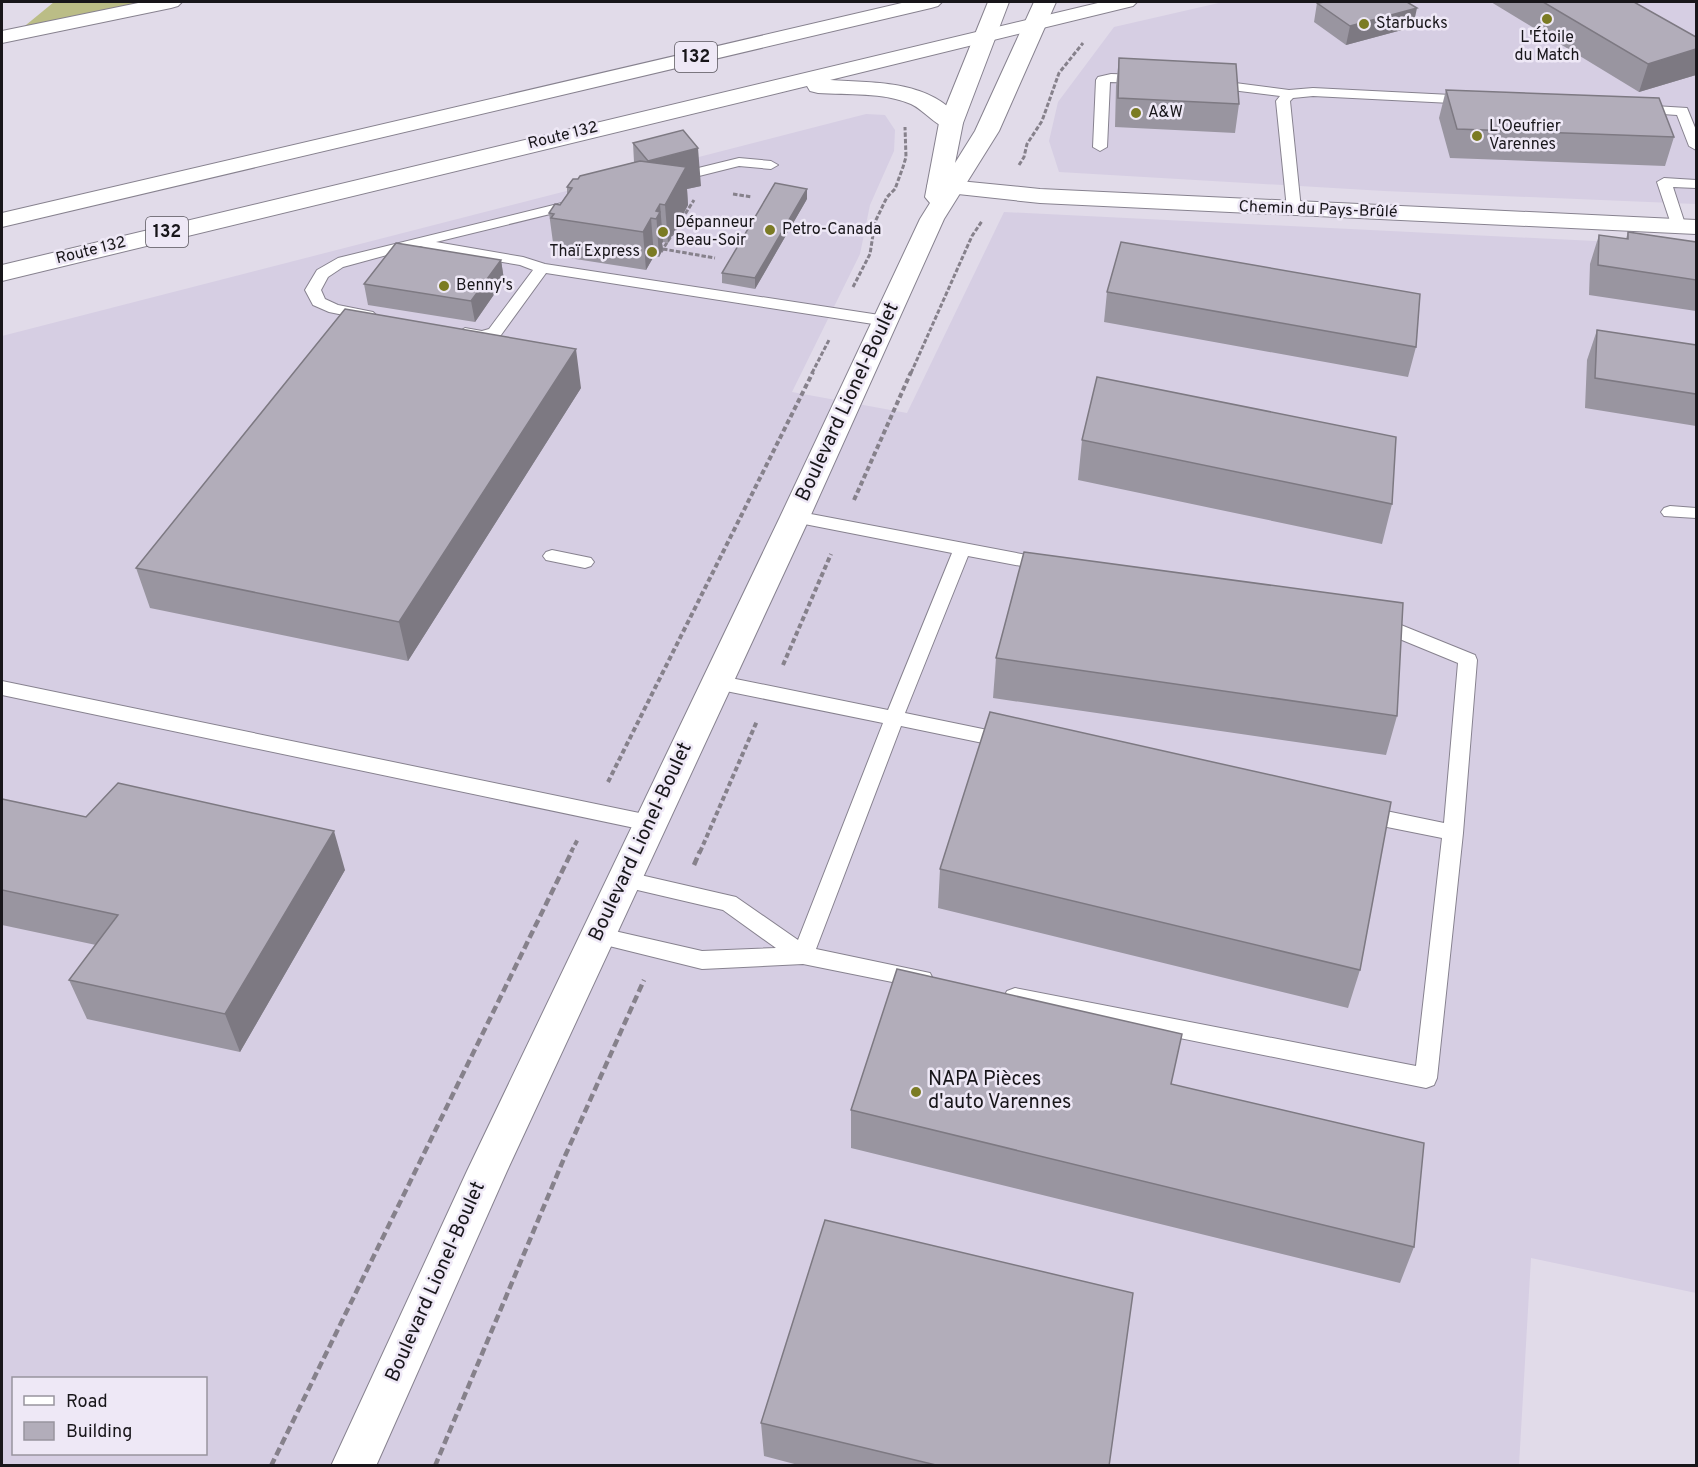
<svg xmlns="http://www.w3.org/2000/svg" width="1698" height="1467" viewBox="0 0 1698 1467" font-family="Overpass,sans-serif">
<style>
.built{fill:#d6cee3;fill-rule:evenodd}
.green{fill:#bbbd86}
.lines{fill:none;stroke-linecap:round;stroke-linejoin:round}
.service-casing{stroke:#87828f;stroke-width:2}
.minor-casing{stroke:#87828f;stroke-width:2}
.secondary-casing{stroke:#87828f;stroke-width:2}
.trunk-casing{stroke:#87828f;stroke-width:2}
.path-far2{stroke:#86818b;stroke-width:3;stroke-dasharray:4.5 2;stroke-linecap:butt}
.path-far1{stroke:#86818b;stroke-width:4;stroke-dasharray:5 3;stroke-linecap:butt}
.path{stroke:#86818b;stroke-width:4.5;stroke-dasharray:8 4;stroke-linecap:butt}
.service{fill:#fff;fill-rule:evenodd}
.minor{fill:#fff;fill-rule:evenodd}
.secondary{fill:#fff;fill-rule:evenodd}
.trunk{fill:#fff;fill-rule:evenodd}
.wall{fill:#9995a0}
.shaded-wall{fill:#7d7982}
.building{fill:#b2adba;stroke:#7d7982;stroke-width:1.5}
.poi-dot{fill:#7b7b24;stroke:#eee8f6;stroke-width:2}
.labels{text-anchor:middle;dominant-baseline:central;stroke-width:5;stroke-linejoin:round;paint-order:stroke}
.far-poi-label{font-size:16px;fill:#18161a;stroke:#eee8f6;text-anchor:start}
.far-street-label{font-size:16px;fill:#18161a;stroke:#eee8f6}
.shield{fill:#eee8f6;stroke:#58555c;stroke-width:1.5}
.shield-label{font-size:18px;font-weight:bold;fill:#18161a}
.street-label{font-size:20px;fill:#18161a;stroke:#eee8f6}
.poi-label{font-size:20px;fill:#18161a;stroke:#eee8f6;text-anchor:start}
</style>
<rect width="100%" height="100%" fill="#e1dbe9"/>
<!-- built -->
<path class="built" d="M1223,2H1696V204L1384,191L1059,172L1049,141L1058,102L1114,27Z
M866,114L885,115L895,130L894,151L870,205L860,254L792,392L907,413L1004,212L1696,246V1293L1531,1258L1519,1465L2,1466V336ZM14,1378H206V1454H14Z"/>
<!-- green -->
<path class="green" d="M54,2H171L15,34Z"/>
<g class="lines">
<defs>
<path id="service" d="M1111,74L1143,75L1150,79L1143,83L1110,82L1107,147L1100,151L1093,147L1096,80L1098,77Z
M1212,80L1289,90L1313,88L1471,96L1478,100L1471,104L1313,96L1293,98L1290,101L1301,209L1294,213L1287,209L1276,101L1280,96L1207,87L1205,84Z
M1638,105L1687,108L1696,130V150L1689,146L1677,115L1633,112L1631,109L1633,106Z
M739,158L771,161L778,165L771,169L739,166L691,178L684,174L686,171Z
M1664,178L1696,180V188L1673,187L1686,227L1684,230L1679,231L1672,227L1657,182Z
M578,199L585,203L583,206L436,242L523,257L545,264L886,316L894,321L886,326L546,273L501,335L483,341L459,336L457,333L465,328L482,331L489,329L533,270L520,265L435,251L420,246L343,267L328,277L321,290L325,299L338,305L373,312L376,315L373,318L368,320L329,312L313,305L305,290L317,270L338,258Z
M1670,506L1696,508V518L1664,516L1661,512L1664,508Z
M795,511L1048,559L1054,561L1057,565L1054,569L1048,571L968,556L905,713L1007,734L1014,736L1017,741L1014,746L1007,748L901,726L816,949L930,973L933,979L930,985L922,988L803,964L702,969L597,943L589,941L586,935L589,929L597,927L702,951L776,948L723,910L616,885L613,879L616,873L623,871L736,897L798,940L883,723L716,689L709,687L706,682L709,677L716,675L888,710L952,553L789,521L786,517L789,513Z
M552,550L591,558L594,562L591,566L585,568L546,560L543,556L546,552Z
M1378,619L1396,623L1475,655L1477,660L1463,833L1437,1078L1434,1085L1426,1088L1007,1003L1004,997L1007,991L1015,988L1416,1066L1442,838L1362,822L1355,819L1352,814L1355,809L1362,806L1444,823L1458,663L1385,633L1371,629L1369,625L1371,621Z
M2,681L649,815L656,818L659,823L656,828L649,831L2,695Z"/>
<path id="minor" d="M143,2H182L178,6L171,8L2,43V31Z
M939,179L1040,189L1696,220V234L1040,203L930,191L927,186L930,181Z"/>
<path id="secondary" d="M988,2H1009L963,123L955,163L975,131L1034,2H1056L999,131L944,219L810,517L507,1171L376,1466H331L467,1171L780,517L920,219L930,203L925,197L939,123Z"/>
<path id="trunk" d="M906,2H942L938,6L931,8L2,227V213Z
M1102,2H1137L1133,6L830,80C877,83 933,80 963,123L959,128C939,133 928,112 911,104C883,92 848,95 818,93L810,91L807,86L2,281V265Z"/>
</defs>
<!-- service casing -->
<use href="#service" class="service-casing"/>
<!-- minor casing -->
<use href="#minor" class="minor-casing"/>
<!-- secondary casing -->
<use href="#secondary" class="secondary-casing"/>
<!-- trunk casing -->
<use href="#trunk" class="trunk-casing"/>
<!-- path-far2 -->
<path class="path-far2" d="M1019,165L1024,157L1027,144L1042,121L1059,73L1083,43
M733,194L752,197
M663,249L715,258
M661,252L694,200
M853,287L870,254L875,222L887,197L895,189L903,167L906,157L905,127
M812,373L829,340
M911,373L972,236L982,221"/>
<!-- path-far1 -->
<path class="path-far1" d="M854,500L911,372
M783,665L831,554
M608,782L813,372
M571,852L578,839
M700,852L757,721"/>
<!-- path -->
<path class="path" d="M694,865L700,851
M271,1466L572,851
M435,1466L565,1156L644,980"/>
<!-- service -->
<use href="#service" class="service"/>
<!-- minor -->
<use href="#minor" class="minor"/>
<!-- secondary -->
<use href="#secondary" class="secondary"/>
<!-- trunk -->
<use href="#trunk" class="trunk"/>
</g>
<!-- wall -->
<path class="wall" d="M1491,2H1634L1696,37V75L1639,92Z
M1317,3L1413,27L1346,45L1314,22Z
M1119,58L1239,104L1235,133L1115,127L1116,86Z
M1446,90L1674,137L1665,166L1450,158L1439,118Z
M633,143L701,186L687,189L688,205L668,243L663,242L662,243L663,249L659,257L654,256L646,270L556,256L555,251L554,250L549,213L560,205L567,194V187L578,179L634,162Z
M807,199L755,289L722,283V273Z
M1628,232L1696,242V311L1589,295L1590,264L1599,235L1626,239Z
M501,260L504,280L475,322L368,305L364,284Z
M1107,292L1416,347L1408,377L1104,322Z
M1597,330L1696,345V426L1585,408L1587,360Z
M581,388L408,661L150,608L136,568Z
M1082,440L1392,504L1382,544L1078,480Z
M996,658L1397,716L1386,755L993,698Z
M2,799L86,817L345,870L240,1052L87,1019L69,980L96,945L2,925Z
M940,869L1360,970L1348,1008L938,908Z
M1171,1084L1414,1247L1400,1283L851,1148V1110Z
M761,1423L1109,1466H802L764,1456Z"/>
<!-- shaded-wall -->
<path class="shaded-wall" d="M1417,8L1413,27L1346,45L1350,26Z
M1696,49V75L1639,92L1648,64Z
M698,148L701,186L687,189L688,205L668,243L665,205L648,161Z
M807,189V199L755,289V278Z
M660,204L663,242L662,243L663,249L659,257L656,211Z
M651,218L654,256L646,270L643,232Z
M501,260L504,280L475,322L471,301Z
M576,349L581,388L408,661L399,622Z
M334,831L345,870L240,1052L225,1014Z"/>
<!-- building -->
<path class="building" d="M1325,2H1407L1417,8L1350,26L1317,3Z
M1543,2H1634L1696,37V49L1648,64Z
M1119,58L1236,64L1239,104L1118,98Z
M1446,90L1659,98L1674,137L1457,129Z
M683,130L698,148L648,161L633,143Z
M640,161L686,167L665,205L660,204L656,211L660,212L656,219L651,218L643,232L551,218L554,214L549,213L555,204L560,205L572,188L567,187L573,179H578L580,176Z
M775,183L807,189L755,278L722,273Z
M1628,232L1696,242V280L1598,265L1599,235L1628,239Z
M1121,242L1420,294L1416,347L1107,292Z
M396,243L501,260L471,301L364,284Z
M345,309L576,349L399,622L136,568Z
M1597,330L1696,345V394L1595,378Z
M1097,377L1396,437L1392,504L1082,440Z
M1024,552L1403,603L1397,716L996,658Z
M990,712L1391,802L1360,970L940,869Z
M118,783L334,831L225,1014L69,980L118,915L2,890V799L86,817Z
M897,969L1182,1034L1171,1084L1424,1143L1414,1247L851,1110Z
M825,1220L1133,1293L1109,1466H940L761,1423Z"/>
<!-- markers -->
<g class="poi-dot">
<circle cx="1547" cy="19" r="6"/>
<circle cx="1364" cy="24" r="6"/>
<circle cx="1136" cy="113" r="6"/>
<circle cx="1477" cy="136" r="6"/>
<circle cx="770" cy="230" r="6"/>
<circle cx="663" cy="232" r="6"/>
<circle cx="652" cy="252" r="6"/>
<circle cx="444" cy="286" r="6"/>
<circle cx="916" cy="1092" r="6"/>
</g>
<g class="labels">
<!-- far-poi labels -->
<g class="far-poi-label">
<text x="1376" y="24">Starbucks</text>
<text x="1547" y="38" text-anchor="middle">L'Étoile<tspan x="1547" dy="18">du Match</tspan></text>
<text x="1148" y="113">A&amp;W</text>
<text x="1489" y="127">L'Oeufrier<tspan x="1489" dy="18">Varennes</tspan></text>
<text x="675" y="223">Dépanneur<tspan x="675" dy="18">Beau-Soir</tspan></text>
<text x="782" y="230">Petro-Canada</text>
<text x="640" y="252" text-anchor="end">Thaï Express</text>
<text x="456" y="286">Benny's</text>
</g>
<!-- far-street labels -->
<g class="far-street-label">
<text transform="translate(563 136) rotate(-14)">Route 132</text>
<text transform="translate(1318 210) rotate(2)">Chemin du Pays-Brûlé</text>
<text transform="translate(91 251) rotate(-14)">Route 132</text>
</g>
<!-- shield labels -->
<g class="shield">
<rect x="675" y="42" width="42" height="30" rx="4.5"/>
<rect x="146" y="217" width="42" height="30" rx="4.5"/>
</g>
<g class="shield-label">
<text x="696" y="57">132</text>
<text x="167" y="232">132</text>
</g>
<!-- street labels -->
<g class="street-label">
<text transform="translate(848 402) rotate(-65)">Boulevard Lionel-Boulet</text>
<text transform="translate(641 842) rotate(-65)">Boulevard Lionel-Boulet</text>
<text transform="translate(436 1282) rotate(-66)">Boulevard Lionel-Boulet</text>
</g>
<!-- poi labels -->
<g class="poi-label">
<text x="928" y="1080">NAPA Pièces<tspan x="928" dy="23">d'auto Varennes</tspan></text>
</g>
</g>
<!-- border -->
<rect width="1698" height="1467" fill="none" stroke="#18161a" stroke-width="6"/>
<!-- legend -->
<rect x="12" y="1377" width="195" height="78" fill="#eee8f6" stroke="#98949e" stroke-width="1.5"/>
<rect x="24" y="1396" width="30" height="9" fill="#ffffff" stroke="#98949e" stroke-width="1.5"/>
<text x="66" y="1407" font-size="18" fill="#18161a">Road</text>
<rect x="24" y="1422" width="30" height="18" fill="#b2adba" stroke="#98949e" stroke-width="1.5"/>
<text x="66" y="1437" font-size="18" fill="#18161a">Building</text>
</svg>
